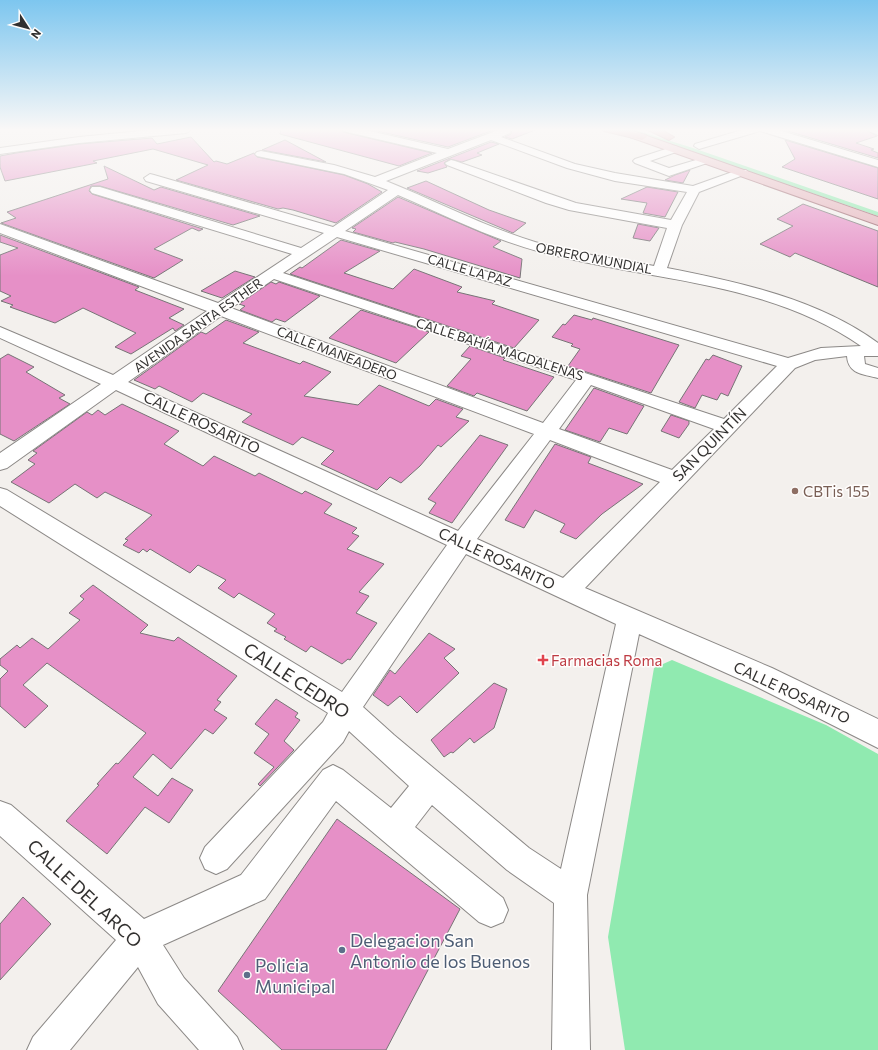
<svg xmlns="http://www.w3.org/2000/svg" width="878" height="1050" viewBox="0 0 878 1050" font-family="Commissioner,sans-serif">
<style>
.green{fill:#90eab0}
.building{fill:#e690c7;stroke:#777476}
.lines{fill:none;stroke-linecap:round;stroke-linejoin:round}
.minor-casing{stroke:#8c8987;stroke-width:2}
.major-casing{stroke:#9a636c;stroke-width:2}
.highway-casing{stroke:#9a636c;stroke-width:2}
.minor{fill:#fff;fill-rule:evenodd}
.major{fill:#e4b2bb;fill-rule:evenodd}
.highway{fill:#d27f8d;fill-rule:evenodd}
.education-dot{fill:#8d6e63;stroke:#fffdfc;stroke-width:1.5}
.health-dot{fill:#e0444e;stroke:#fffdfc;stroke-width:1.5}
.service-dot{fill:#5c6f8a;stroke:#fffdfc;stroke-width:1.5}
.labels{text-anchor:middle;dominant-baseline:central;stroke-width:3;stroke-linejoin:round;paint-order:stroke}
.far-street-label{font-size:13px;fill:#31302f;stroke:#fffdfc}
.street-label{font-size:15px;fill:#31302f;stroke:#fffdfc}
.education-label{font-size:15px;fill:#785e54;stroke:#fffdfc;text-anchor:start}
.health-label{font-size:15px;fill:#be3a42;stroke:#fffdfc;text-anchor:start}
.near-street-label{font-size:18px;fill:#31302f;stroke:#fffdfc}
.near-service-label{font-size:18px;fill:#4e5e75;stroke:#fffdfc;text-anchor:start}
</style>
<rect width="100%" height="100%" fill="#f3f0ed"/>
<!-- green -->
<path class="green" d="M627,129H632L693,148L878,212V216Z
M672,660L826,725L878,754V1050H625L608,937L654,668Z"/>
<!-- building -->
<path class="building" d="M281,129H341L343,132L432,153L399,166L280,134Z
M368,129H496L448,147Z
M512,129H535V130L512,139L505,137L511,134Z
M781,129H864L877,136L856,143L874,149L871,150L878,153V158Z
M191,137L214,162L216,161L227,164L254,153L257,157L344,175L368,184L382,192L336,223L293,210L283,208L278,209L176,180L208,165L153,149L93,161L97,163L5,181L0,167V156L16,153L79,144L152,138L157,144Z
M285,140L326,162L262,150Z
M785,140L878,168V199L782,167L795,159Z
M491,142L499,144L477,153L482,155L462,162L450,159L444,163L447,167L428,173L417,171Z
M104,166L154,190L161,187L260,216L233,225L100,186H91L89,191L92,194L203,229L199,231L192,228L154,249L183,260L154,278L1,223L16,218L7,212L108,179Z
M690,170L683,183L665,180L675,175Z
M426,181L489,210L526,223L513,233L407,188Z
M647,187L678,192L665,217L643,213L647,203L621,199Z
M398,197L501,241L493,247L522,259L520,278L424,249L395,242L393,243L353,232L356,229L352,228Z
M803,204L878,231V287L795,253L790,257L760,244L793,226L777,219Z
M638,224L659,228L650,241L633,238Z
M0,235L139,287L135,290L184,309L169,318L184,325L175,331L173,328L131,354L115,347L136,333L83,308L55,323L10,307L13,305L1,301L11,296L0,291V255L18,248L0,242Z
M341,240L380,251L344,273L393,289L414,269L462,287L457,292L495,301L492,304L539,320L514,348L290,274L300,267L302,268Z
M235,271L255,277L222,298L201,291Z
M271,282L276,284L279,282L320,296L285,322L276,319L272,322L240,310L245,306L239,304Z
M361,310L429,332L396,363L329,338Z
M574,315L592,320L593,318L679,345L651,393L568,366L580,349L571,346L573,344L552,337L563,324L565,325Z
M226,320L259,332L243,343L300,364L303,361L331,372L304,396L358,405L379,385L429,406L436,399L463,409L456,417L469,421L441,447L438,445L420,466L401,483L390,477L377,490L321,464L334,451L302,437L293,445L242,422L252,414L203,393L192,402L159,386L155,389L134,380L201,332L206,334Z
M470,346L505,358L503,360L554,377L527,411L477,393L474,396L447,386L471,359L461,356Z
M8,354L34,367L26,372L65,395L59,398L70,404L14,441L0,434V359Z
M713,355L742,366L728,396L721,393L717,400L702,395L695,408L679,402L706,359L709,360Z
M594,388L644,406L627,434L609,428L600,442L565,430Z
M122,404L179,431L164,444L203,466L214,456L255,476L259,473L302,494L305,491L332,504L324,513L357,528L352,533L359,536L347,549L384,564L359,592L369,596L356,613L377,623L350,660L348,659L342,664L311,646L306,652L284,639L286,637L274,631L277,629L267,623L275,614L239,593L234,598L218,588L226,580L198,565L190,573L150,549L147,552L143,549L139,553L123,545L128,540L125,539L152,515L105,492L97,498L75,484L49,503L11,482L35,464L28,460L37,453L33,451L87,412L92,415L98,410L105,415Z
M671,415L689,421V424L679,438L661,431Z
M480,435L508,445L452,523L429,513L436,503L428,499Z
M555,444L591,457L588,463L643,484L602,514L576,539L560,532L565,524L535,510L524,528L505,520Z
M93,585L148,625L140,633L174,641L178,637L237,676L217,700L221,702L214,710L227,718L213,734L205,729L171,769L153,754L133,777L158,796L172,778L193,790L169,823L145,807L107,854L66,821L99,785L97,784L116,763L118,764L146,733L47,663L23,685L48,706L25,728L0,706V679L8,671L0,665V659L17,645L20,648L32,638L48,649L80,620L69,613L84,599L80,596Z
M429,633L455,649L444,658L459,673L417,713L400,696L388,706L373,695L390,670L395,674Z
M494,683L507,689L494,728L474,743L470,738L453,753L451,752L444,757L431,740Z
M276,699L298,713L295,717L300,720L284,741L294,750L260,786L258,784L274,767L254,753L269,734L255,724Z
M337,819L460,909L386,1050H282L218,991Z
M23,897L51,924L0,980V924Z"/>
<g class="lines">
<defs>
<path id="minor" d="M161,129L191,130L186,133L79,143L0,154V148L79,137Z
M342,129H361L448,149L501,129H510V133L501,137L575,164L615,173L693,186L738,170H746L748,172L746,174L699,192L682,225L667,268C739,282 818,299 878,343V356H864L865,364L878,368V378C863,374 848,374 847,356L815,360L795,368L585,588L772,668L878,719V748L753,685L639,634L587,895L590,1050H552L554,903L507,870L432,805L415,827L503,898L508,910L503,922L491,927L479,922L336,801L265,899L163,945L184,978L237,1037L243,1050H199L158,1004L138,967L70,1050H27L33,1037L116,940L0,836V801L11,805L144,919L241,875L323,770L333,765L343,770L391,808L409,786L349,731L343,742L227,869L216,874L205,869L200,858L205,847L323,722L328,713L0,506V488L7,490L342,692L447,545L116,390L7,468L0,470V453L101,384L0,338V327L113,375L207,311L0,233V224L218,303L292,254L92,193L90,190L92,187H100L301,248L324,233L146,181L144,178L150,174L154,175L333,227L388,190L344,174L257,156L255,154L257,152L261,151L334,165L375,177L437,153L343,131ZM491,140L567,168L615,181L687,192L671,220L576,203L455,161L451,160L445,163L447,165L546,203L569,210L667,228L654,266C614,258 573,254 535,242C483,226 436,201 386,181ZM398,195C445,215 491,239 541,252C647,281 767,280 861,346L821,348L788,358L345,231ZM337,237L777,366L724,419L283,273ZM274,279L576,380L543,423L231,308ZM221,316L534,434L458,531L128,382ZM591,385L714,429L672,470L559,429ZM550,440L660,482L563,578L477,539ZM466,554L616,624L561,869L529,848L394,735L363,707Z
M745,129H775L878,160V167L760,131L699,149L694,146L695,144Z
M865,129H878V135Z
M675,146L681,149L679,151L650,161L669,168L706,157L712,160L710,162L669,176L635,163L633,161L635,159Z"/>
<path id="major" d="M612,129H627L878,217V225L613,131Z"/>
<path id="highway" d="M603,129H622L646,135L647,137L642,140L604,131Z
M646,129H660L674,137L669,140Z"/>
</defs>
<!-- minor casing -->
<use href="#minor" class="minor-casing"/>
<!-- major casing -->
<use href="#major" class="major-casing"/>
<!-- highway casing -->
<use href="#highway" class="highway-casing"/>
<!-- minor -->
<use href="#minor" class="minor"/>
<!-- major -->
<use href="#major" class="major"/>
<!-- highway -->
<use href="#highway" class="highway"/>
</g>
<!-- sky -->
<linearGradient id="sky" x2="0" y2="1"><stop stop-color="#7dc6ef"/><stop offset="0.47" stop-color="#faf8f7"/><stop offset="1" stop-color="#faf8f7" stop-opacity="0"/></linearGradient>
<rect width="878" height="276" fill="url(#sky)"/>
<!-- markers -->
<circle class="education-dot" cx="795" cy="491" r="4"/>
<path class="health-dot" d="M541 654h4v4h4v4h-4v4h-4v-4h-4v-4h4z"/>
<g class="service-dot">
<circle cx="342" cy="950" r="4"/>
<circle cx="247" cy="975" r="4"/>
</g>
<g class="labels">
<!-- far-street labels -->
<g class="far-street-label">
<text transform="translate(594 258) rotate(11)">OBRERO MUNDIAL</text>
<text transform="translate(470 270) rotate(16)">CALLE LA PAZ</text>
<text transform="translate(198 325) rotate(-35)">AVENIDA SANTA ESTHER</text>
<text transform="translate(500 349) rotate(18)">CALLE BAHÍA MAGDALENAS</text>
<text transform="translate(337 353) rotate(21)">CALLE MANEADERO</text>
</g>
<!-- street labels -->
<g class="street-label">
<text transform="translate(202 422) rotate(25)">CALLE ROSARITO</text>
<text transform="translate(709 444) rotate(-45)">SAN QUINTÍN</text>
<text transform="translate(497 558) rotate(25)">CALLE ROSARITO</text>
<text transform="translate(792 692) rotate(25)">CALLE ROSARITO</text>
</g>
<!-- education labels -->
<g class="education-label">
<text x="803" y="491">CBTis 155</text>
</g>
<!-- health labels -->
<g class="health-label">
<text x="551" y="660">Farmacias Roma</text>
</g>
<!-- near-street labels -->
<g class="near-street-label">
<text transform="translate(297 680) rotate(33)">CALLE CEDRO</text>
<text transform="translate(85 893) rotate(43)">CALLE DEL ARCO</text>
</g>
<!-- near-service labels -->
<g class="near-service-label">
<text x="350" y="940">Delegacion San<tspan x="350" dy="21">Antonio de los Buenos</tspan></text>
<text x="255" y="965">Policia<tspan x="255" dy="21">Municipal</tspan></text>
</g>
</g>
<!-- north arrow -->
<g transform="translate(28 28) rotate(126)" stroke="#fffdfc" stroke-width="3" paint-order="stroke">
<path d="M0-3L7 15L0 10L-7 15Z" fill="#31302f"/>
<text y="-6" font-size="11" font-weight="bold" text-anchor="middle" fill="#31302f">N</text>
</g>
</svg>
